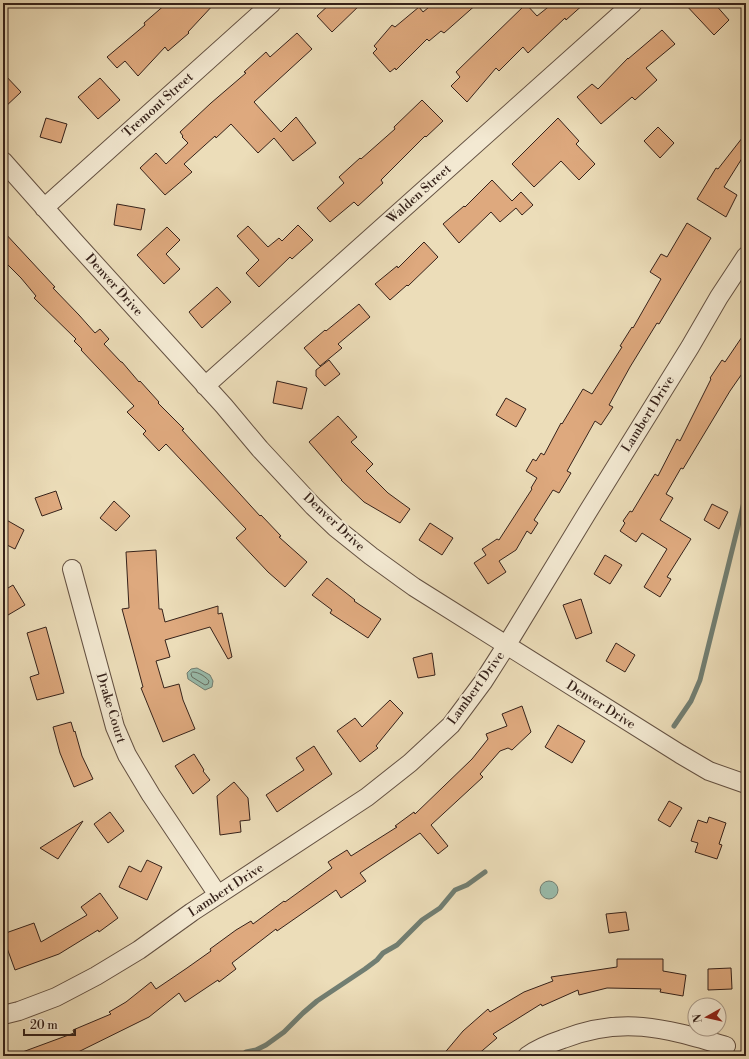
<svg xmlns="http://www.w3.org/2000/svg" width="749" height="1059" viewBox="0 0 749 1059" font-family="'Libre Bodoni',serif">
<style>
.water{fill:#99bcac;stroke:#717e72}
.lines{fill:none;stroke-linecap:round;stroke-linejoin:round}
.shore{stroke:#686f63;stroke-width:1}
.stream{stroke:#717e72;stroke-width:5}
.building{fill:#dea97e;stroke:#36221a}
.minor-casing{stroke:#645142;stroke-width:20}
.minor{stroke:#f3e9d2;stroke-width:18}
.labels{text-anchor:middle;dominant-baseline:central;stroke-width:4;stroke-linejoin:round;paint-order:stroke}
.street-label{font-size:13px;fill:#36221a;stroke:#f3e9d2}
</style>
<rect width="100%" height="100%" fill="#ecddb9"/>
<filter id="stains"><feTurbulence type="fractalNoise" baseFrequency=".005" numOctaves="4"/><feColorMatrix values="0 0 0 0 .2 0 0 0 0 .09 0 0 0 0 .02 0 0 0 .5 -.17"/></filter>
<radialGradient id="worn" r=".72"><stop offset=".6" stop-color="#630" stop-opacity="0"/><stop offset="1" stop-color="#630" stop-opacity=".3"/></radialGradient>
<!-- water -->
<path class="water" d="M197,668L210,675L213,681L212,687L205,690L188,679L187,673L191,669Z
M540 890a9 9 0 1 1 18 0a9 9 0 1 1-18 0Z"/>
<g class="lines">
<!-- shore -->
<path class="shore" d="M193,672C199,672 206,677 209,681L208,684L205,685L192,677L191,674Z"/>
<!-- stream -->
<path class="stream" d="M674,726L691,701L700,680L746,494
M241,1056L246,1052L256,1050L266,1045L284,1032L303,1013L317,1001L365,969L377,960L383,953L397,945L422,920L440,908L455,890L467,885L485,872"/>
</g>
<!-- building -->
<path class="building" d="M167,3H215L188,32L189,33L168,51L165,47L138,76L125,61L117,68L107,57L145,25L144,23Z
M331,3H362L332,32L317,16Z
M434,3H478L444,33L441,31L429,41L427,39L396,70L395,68L390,72L373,53L377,49L374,46L392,25L395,27L419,7L423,12Z
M552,3H585L566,20L565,18L528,53L523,47L499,71L496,68L467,102L451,86L460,77L456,72L526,4L537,16L552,4Z
M684,3H714L729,20L714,35Z
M662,30L675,44L646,68L657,80L635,100L632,97L601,124L577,97L592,84L598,89L628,58V59Z
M297,33L312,49L254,102L281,132L296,117L316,143L293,161L274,138L258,153L231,124L216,138L215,136L184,164L192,172L165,195L140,168L156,153L166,164L188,143L182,137L183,136L180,132L211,103L246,73L244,72L266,52L270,57Z
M3,73L21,92L3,109Z
M100,78L120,100L98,119L78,97Z
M422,100L443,121L426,137L425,136L381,180L383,183L358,206L354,202L330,222L317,208L344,183L339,177L360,158L361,159L395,129L394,127Z
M46,118L67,124L61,143L40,137Z
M558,118L579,141L576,144L595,164L579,180L561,161L534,187L512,164Z
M658,127L674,143L660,158L644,141Z
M746,133V152L724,187L737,195L726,217L697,199L716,168L718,169Z
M492,180L512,201L521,192L533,205L522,215L516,208L500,222L491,212L459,243L443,224L464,206L465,207Z
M117,204L145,209L141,230L114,225Z
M687,223L711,238L659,324L657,323L630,367L609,405L613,407L601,425L595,421L567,471L571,473L559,493L553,490L534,520L538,523L531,534L527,531L516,550L499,561L506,572L488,584L474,563L486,555L482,549L497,539L499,540L532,489L531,488L537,478L526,471L533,459L536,461L541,453L544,455L561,423L562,424L583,389L592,394L622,347L620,346L632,327L633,328L661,279L650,272L661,254L667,257Z
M298,225L313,240L292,259L290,257L259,287L246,273L259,260L237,236L248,226L268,247L279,238L282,241Z
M167,227L180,240L166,254L180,269L164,284L137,255Z
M3,231L55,287L53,288L79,315L95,333L100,329L109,339L104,344L121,362H122L139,382L140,381L159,402L158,403L184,429L182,430L260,516L261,515L281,536L279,537L307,562L285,587L268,572L236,538L246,529L166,444L159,451L143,434L146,431L127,412L134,406L81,350L82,349L74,341L76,339L34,298L36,296L21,278L3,260Z
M424,242L438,257L408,286L407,285L390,300L375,284L397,266L398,268Z
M217,287L231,302L202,328L189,312Z
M359,304L370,317L338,344L342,348L320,366L304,348L325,330L326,331Z
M746,331V368L730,391L683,469L681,468L666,494L673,498L660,520L691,539L667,577L671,579L660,597L644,587L667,549L642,533L636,542L620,531L625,523L623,521L630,511L632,512L655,474L658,476L677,439L680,441L711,379L710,378L722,360L725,362Z
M329,360L340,374L325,386L316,376V370Z
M277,381L307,388L302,409L273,403Z
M506,398L526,409L516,427L496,415Z
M338,416L357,437L351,442L373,464L366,471L388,493L410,509L400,523L364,502L341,480H342L309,442Z
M56,491L62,509L42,516L35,498Z
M114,501L130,516L116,531L100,518Z
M712,504L728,512L719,529L704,520Z
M3,518L24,530L15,549L3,543Z
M430,523L453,538L442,555L419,540Z
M156,550L159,609H162L165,622L218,606V614L222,613L232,657L228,659L210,627L165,640L170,657L156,661L164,688L179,684L183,700L195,729L163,742L141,688L143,687L122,609L129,608L126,552Z
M605,555L622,565L610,584L594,574Z
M327,578L355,600L354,601L381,619L368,638L330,613L332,610L312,595Z
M13,585L25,605L3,618V591Z
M581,599L592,633L576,639L563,605Z
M46,627L64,693L37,700L30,677L39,674L27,633Z
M616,643L635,655L625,672L606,661Z
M432,653L435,675L418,678L413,658Z
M390,700L403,713L376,746L378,748L360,762L337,731L355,718L362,727Z
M522,706L531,732L512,750L508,748L500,751L480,774L483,777L431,825L448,846L438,854L420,833L360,873L366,881L341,898L336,890L277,931L276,929L232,963L236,969L219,982L218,980L185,1002L179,993L149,1017L70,1056H17V1054L74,1033L73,1030L111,1014L109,1012L126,1002L151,982L156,989L187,968L211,951L210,949L236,930L251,921L253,924L284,901L285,902L332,868L328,862L347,850L351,856L397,827L395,826L414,812L415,814L472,759L488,739L486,734L507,726L502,714Z
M71,722L74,732L75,731L82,756L93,779L74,787L60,753L53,727Z
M558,725L585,741L572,763L545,747Z
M314,746L332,774L277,812L266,795L304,770L296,758Z
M194,754L204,770L203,771L210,780L193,794L175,766Z
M234,782L248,798L250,820L240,821L241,832L220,835L217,796Z
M669,801L682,808L670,827L658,820Z
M110,812L124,831L108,843L94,824Z
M709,817L726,823L719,844L722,845L717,859L695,852L698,843L691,841L698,820L707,823Z
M83,821L58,859L40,848Z
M147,860L162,867L147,900L119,887L129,866L141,872Z
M100,893L118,918L99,932L98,930L59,954L15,970L3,937V934L34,923L41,942L87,915L81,907Z
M626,912L629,930L609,933L606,914Z
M617,959H663V971L686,975L683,996L660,992L661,989L607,988L579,995L578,990L542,1006L541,1004L493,1034L497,1038L476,1056H442L463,1031L488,1009L490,1012L524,992L553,981L551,977L617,967Z
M731,968L732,989L708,990V969Z"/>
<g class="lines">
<defs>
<path id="minor" d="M3,161L74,241L224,406L260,449L313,506L336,528L371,556L414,587L680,754L709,771L746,784
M44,208L272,3
M205,386L633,3
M72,569L115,727L127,755L151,795L218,895
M3,1015L19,1011L56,997L96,976L139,950L192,912L367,797L410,763L451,725L483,682L506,646L587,513L690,347L719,297L746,256
M527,1056C538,1048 551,1043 563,1039C624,1015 667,1029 726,1046"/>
</defs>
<!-- minor casing -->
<use href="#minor" class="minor-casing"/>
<!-- minor -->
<use href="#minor" class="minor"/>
</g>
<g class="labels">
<!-- street labels -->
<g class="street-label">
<text transform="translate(158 105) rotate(-42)">Tremont Street</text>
<text transform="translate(419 194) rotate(-42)">Walden Street</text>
<text transform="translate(114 285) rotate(48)">Denver Drive</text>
<text transform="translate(648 414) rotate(-58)">Lambert Drive</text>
<text transform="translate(334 522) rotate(43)">Denver Drive</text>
<text transform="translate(476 688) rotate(-54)">Lambert Drive</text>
<text transform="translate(601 705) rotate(32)">Denver Drive</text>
<text transform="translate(111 708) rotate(73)">Drake Court</text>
<text transform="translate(226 890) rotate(-33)">Lambert Drive</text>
</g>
</g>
<!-- margin -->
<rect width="749" height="1059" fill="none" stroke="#ecddb9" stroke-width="16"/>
<rect x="4" y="4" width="741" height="1051" fill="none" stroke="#36221a" stroke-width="2"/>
<rect x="8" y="8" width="733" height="1043" fill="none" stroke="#36221a"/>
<!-- north arrow -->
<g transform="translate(707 1017) rotate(262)"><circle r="19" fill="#f3e9d2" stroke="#a79988"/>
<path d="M0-3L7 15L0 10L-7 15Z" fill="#8f2418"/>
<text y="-6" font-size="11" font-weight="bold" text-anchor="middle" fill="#36221a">N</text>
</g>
<!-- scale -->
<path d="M24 1029v6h51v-6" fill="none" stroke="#36221a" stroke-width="2"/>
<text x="30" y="1029" font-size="12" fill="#36221a" stroke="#f3e9d2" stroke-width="3" paint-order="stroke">20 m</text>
<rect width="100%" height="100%" filter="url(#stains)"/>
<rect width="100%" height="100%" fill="url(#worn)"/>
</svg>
